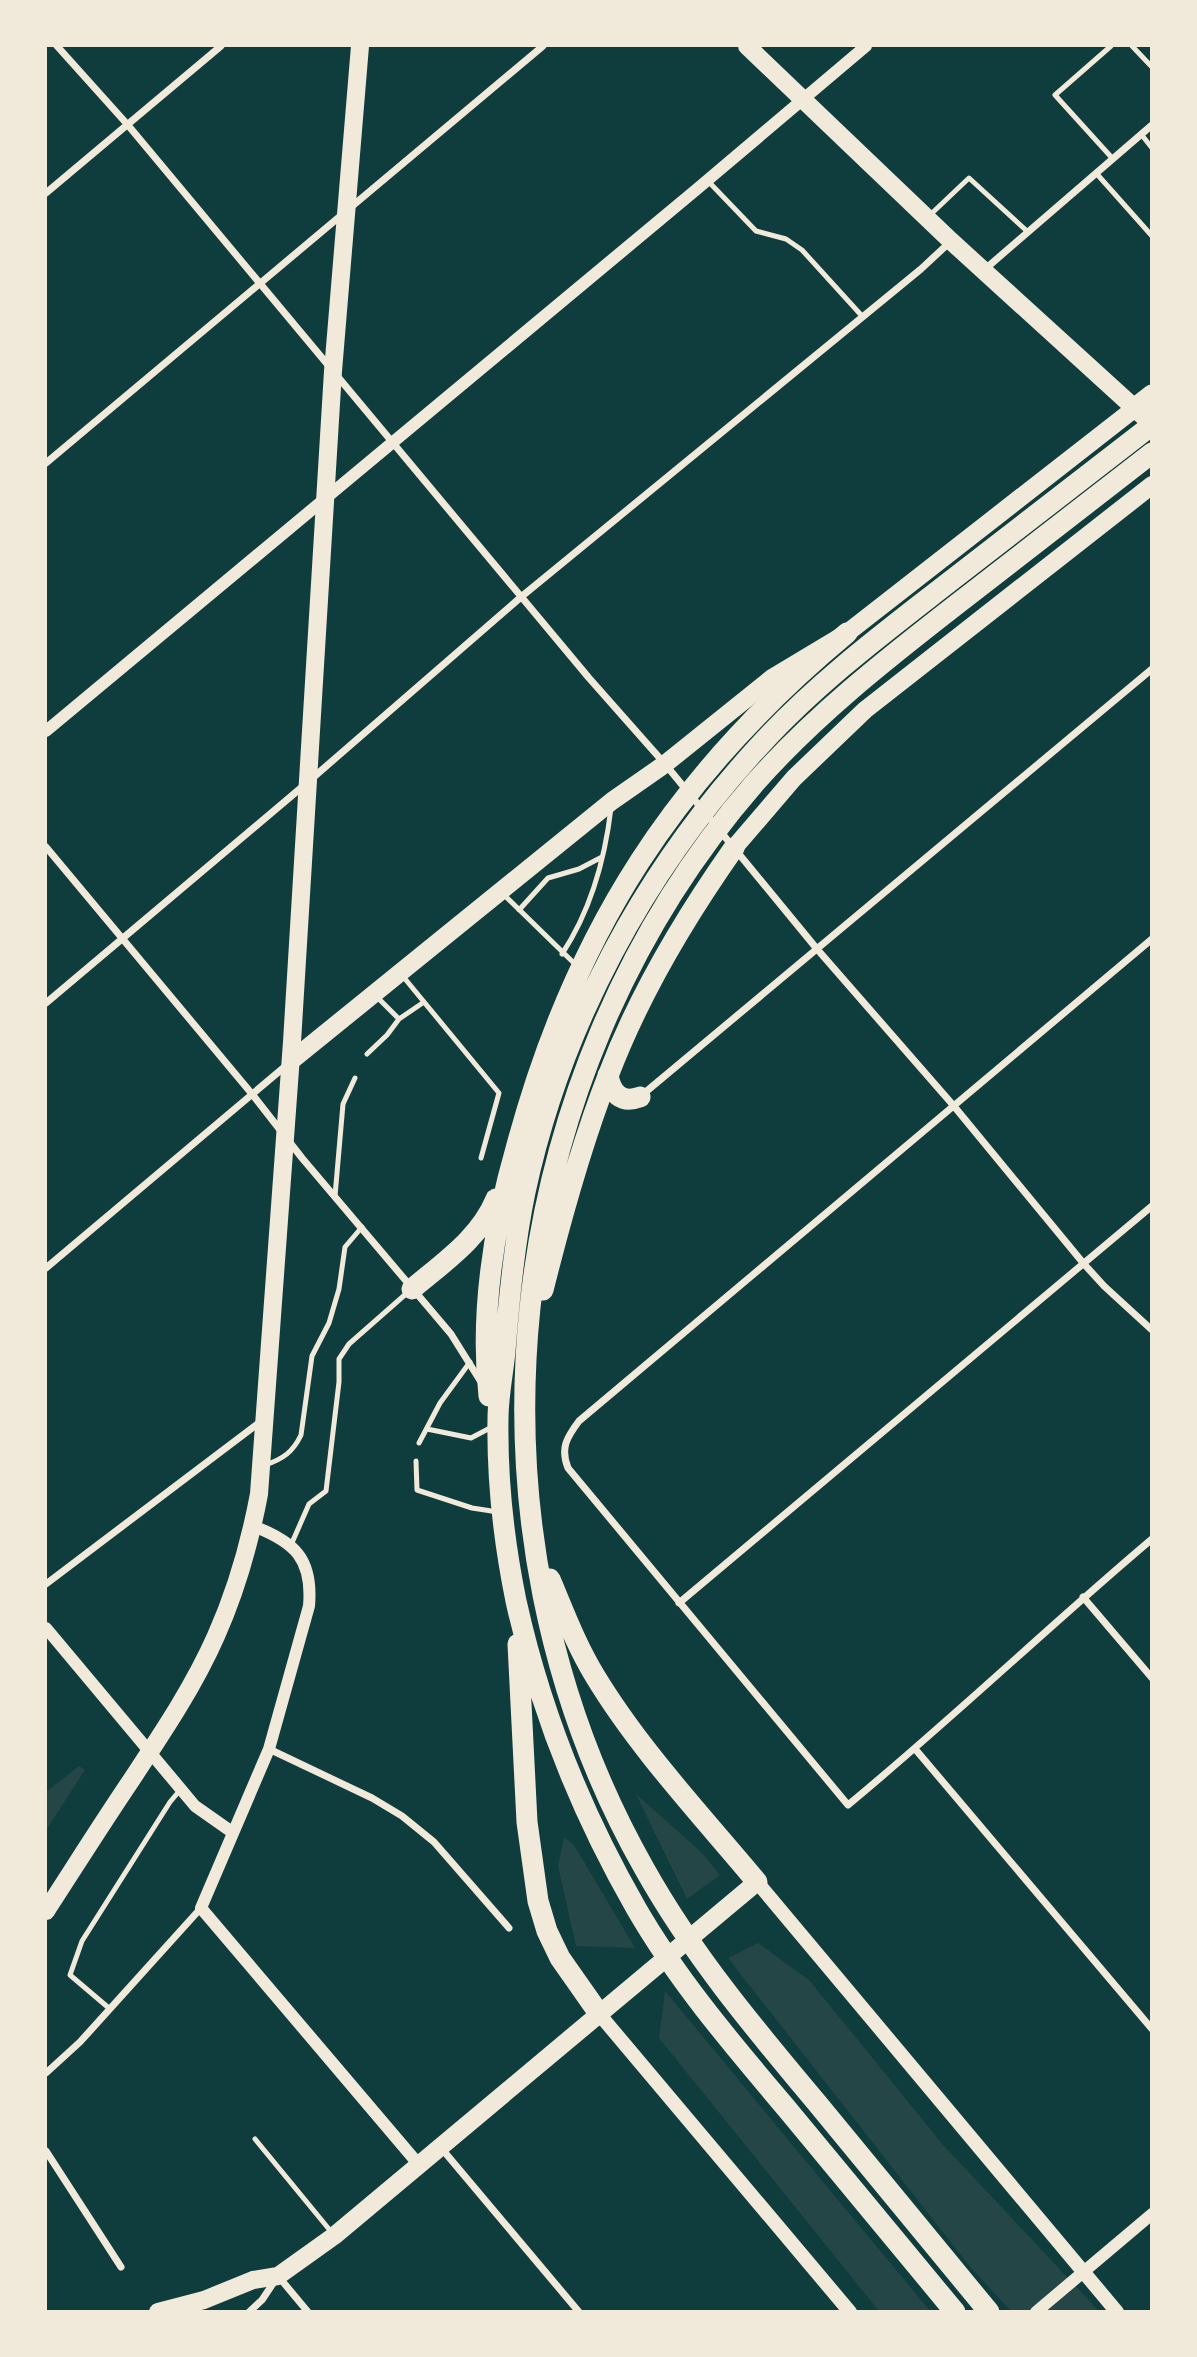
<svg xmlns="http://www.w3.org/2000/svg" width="1197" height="2357" viewBox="0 0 1197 2357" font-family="Inter,sans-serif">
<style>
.green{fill:#244646}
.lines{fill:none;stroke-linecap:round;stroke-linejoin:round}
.service{stroke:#f1e9da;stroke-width:5}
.minor{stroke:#f1e9da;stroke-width:7}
.tertiary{stroke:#f1e9da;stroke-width:12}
.secondary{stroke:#f1e9da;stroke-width:14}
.primary{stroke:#f1e9da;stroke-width:18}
.motorway{stroke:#f1e9da;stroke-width:21}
</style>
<rect width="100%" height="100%" fill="#0f3d3e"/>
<!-- green -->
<path class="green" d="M79,1766L85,1770L46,1830V1792Z
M636,1794L701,1852L720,1875L687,1899Z
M564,1837L574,1845L635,1948L576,1946L558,1866Z
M758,1943L809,1980L944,2146L1099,2311H1011L971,2268L728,1958Z
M665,1991L930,2311H879L659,2038Z"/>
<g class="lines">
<!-- service -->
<path class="service" d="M1111,46L1055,95L1113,159
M1132,46L1152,67
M1141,134L1152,148
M1096,173L1152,236
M707,180L756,231L786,239L802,250L862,316
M930,215L969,178L1028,232
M502,893L578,967
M519,910L548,878L579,869L602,857
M562,954C591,910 605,859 611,808
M401,974L499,1093L481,1158
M376,996L399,1019
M367,1054L387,1035L399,1019L424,1002
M335,1196L343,1104L355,1078
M427,1429L471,1438L492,1427
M419,1443L440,1403L470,1362
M416,1461L417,1490L472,1508L498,1512
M265,1465C283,1459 293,1452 301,1435L312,1356L329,1323L339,1289L345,1247L362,1227
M291,1545L309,1504L326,1491L339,1382V1359L349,1344L407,1293
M110,2009L70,1975L82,1941L170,1802L181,1789
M255,2139L333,2234"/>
<!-- minor -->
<path class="minor" d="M57,46L127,124L589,678L665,764L817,949L953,1105L1084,1264L1104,1286L1152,1330
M46,193L221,46
M984,270L1152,125
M46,463L543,46
M46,847L252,1094L302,1158L451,1334L481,1382
M1152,939L579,1421C567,1437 560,1448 568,1468L848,1805C952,1719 1049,1626 1152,1539
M46,1003L308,782L521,597L921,269L950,242
M642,1095L1152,669
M46,1268L288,1064
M46,1584L260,1422
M1083,1597L1152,1678
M679,1603L1152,1206
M269,1749L372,1798L402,1816L434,1842L509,1928
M916,1750L1152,2029
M46,2073L80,2042L201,1908
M442,2149L579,2312
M46,2151L121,2267
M249,2312L262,2300L278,2276L308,2312"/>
<!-- tertiary -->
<path class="tertiary" d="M46,731L697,189L866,46
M253,1526C295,1542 313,1559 309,1606L269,1749L201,1908L420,2166
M46,1628L195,1806L232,1832
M1036,2312L1152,2214"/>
<!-- secondary -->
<path class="secondary" d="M757,1882L1117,2312
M600,2015L850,2312"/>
<!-- primary -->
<path class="primary" d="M747,46L951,241L1152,424
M734,848L794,778L865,710L1152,485
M291,1061L612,801L665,764L772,678L847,633L1134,409
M46,1911C74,1868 101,1825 130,1782C161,1735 193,1688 216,1636C236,1591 250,1542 259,1494L292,1042L333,371L360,46
M158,2312L204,2300L253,2280L278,2276L334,2236L757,1882"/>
<!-- motorway -->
<path class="motorway" d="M1134,409L1152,395
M608,1075C611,1093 621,1104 640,1097
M412,1289C444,1262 480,1238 496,1199
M543,1290C561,1218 581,1145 608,1076C639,994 684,919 734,848
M489,1396C480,1313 494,1225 517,1145C575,930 676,775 847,633
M550,1579C564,1612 576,1645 595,1676C639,1749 702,1816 757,1882
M518,1644L527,1822L538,1901L547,1931L560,1958L600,2015
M955,2312C899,2244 843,2177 787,2109C733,2045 678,1981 636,1908C581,1812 540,1710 516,1601C504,1542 497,1479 498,1419C498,1396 503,1373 505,1351C509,1298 514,1244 525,1192C561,1024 645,869 762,743C816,684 881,635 944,586C1013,533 1082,479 1152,425
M989,2312C932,2242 874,2173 817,2103C754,2028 692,1954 644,1868C450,1526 497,1080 754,784C814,716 884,661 956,605C1021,555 1086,504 1152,453"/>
</g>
<!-- border -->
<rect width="1197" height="2357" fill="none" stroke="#f1e9da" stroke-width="94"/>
</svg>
